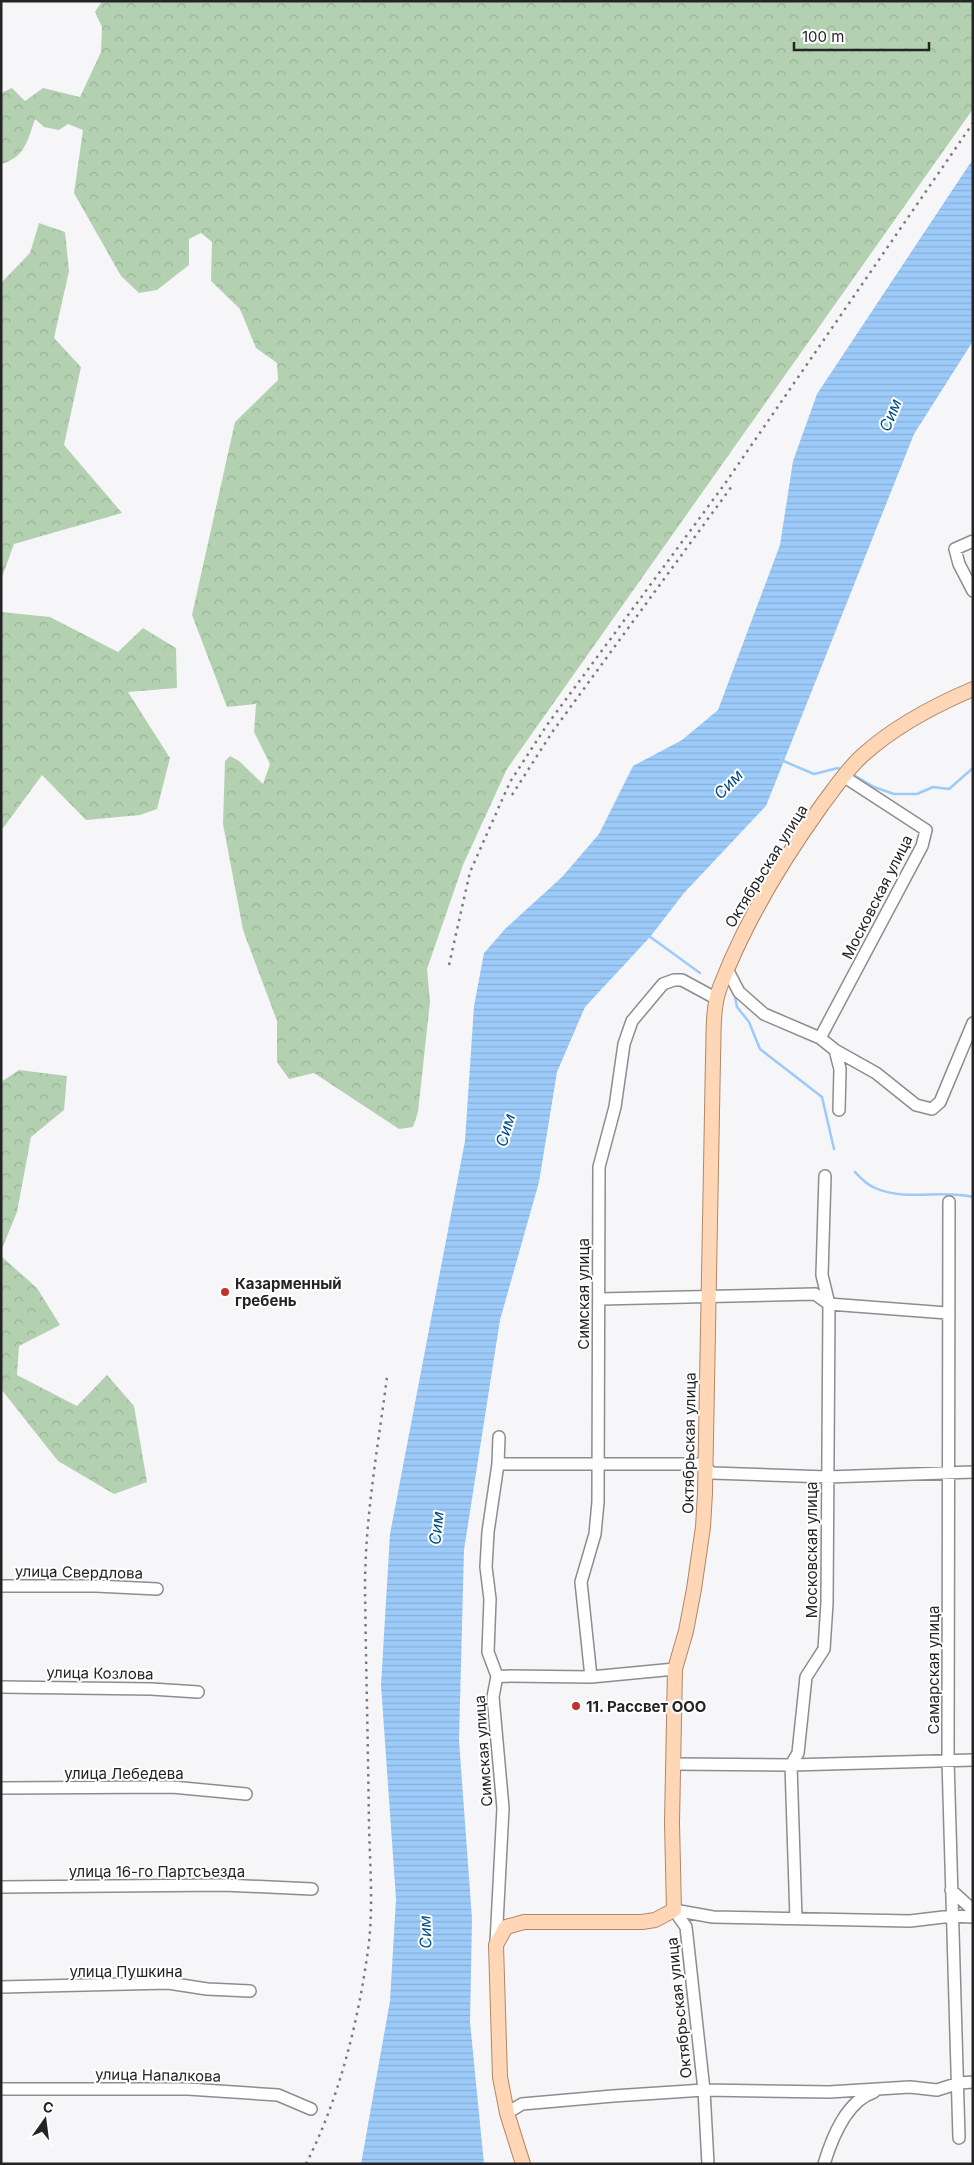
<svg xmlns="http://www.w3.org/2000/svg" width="974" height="2165" viewBox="0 0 974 2165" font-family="Inter,sans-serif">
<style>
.forest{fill:url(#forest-crowns)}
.water{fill:url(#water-rules)}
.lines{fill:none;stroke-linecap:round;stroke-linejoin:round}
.stream{stroke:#9ccbfa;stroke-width:2.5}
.minor-casing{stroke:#8d8d8f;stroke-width:14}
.major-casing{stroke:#b28765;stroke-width:16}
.minor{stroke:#fff;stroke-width:11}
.major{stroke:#ffd7b7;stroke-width:14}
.rail{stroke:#7b7b7c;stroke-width:2.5;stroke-dasharray:2.5 5;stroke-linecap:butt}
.poi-dot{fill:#bf3229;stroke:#fff;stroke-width:2}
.labels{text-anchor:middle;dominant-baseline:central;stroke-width:4;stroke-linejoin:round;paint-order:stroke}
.street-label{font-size:15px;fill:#242425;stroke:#fff}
.poi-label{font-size:15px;font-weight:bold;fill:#242425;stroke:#fff;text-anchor:start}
.water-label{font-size:16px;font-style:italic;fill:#004d84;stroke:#fff}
</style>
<defs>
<pattern id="forest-crowns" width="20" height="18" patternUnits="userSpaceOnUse" patternTransform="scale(1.25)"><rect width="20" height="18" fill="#b3d1b1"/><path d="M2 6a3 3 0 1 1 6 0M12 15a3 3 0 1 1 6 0" fill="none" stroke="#9ab398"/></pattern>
<pattern id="water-rules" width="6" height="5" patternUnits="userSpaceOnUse" patternTransform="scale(1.25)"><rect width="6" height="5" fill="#9ccbfa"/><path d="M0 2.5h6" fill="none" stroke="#86aed6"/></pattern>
</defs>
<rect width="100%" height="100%" fill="#f6f6f9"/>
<!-- forest -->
<path class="forest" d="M102,1H973V109L507,769L463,865L427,969L430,1002L418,1112L413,1127L399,1129L314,1073L289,1079L277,1062V1021L243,930L223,824L225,761L230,756L239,761L263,784L270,764L254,732L256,704L227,707L192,615L235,422L278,380L277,363L256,348L240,309L211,281L212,242L201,233L189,239V265L157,290L139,293L121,276L74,193L83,130L68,124L59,130L44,127L35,119C28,139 25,158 1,164V93L12,88L25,101L43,88L80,97L101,52L102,27L95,12Z
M39,223L65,232L69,271L54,338L81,367L64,445L122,513L14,544L1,580V283L30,253Z
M1,612L50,617L118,652L143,628L176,648L177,688L128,692L170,758L157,809L140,815L86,820L42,775L1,831Z
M19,1070L67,1076L64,1110L31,1137L17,1212L1,1251V1082Z
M1,1256L37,1288L60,1325L19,1346L17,1375L77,1406L107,1375L134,1406L147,1482L114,1494L58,1461L1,1389Z"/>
<!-- water -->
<path class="water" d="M973,159V341L914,434L766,806L684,893L650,937L585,1007L557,1072L539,1182L500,1320L464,1550L459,1740L472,1919L470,2022L484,2164H361L390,2001L396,1899L381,1685L390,1534L465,1141L474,1006L484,953L506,928L562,877L599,834L633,766L682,740L718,710L780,545L793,461L817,394Z"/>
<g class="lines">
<!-- stream -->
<path class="stream" d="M781,760L814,774L838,768L842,770
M852,774L874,787L894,794H917L933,787L949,789L973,768
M649,936L700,973
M735,997L737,1007L749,1022L760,1049L822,1097L834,1149
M855,1172C860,1177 866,1184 873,1187C903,1202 941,1189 973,1197"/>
<defs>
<path id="minor" d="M973,541L955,549L959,564L973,591
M728,971L739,992L764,1014L820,1038L835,1050L876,1073L916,1105L932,1109L940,1102L973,1023
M820,1038L922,846L926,830L843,776
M835,1050L840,1069L839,1110
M949,1202L948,1760L959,2138
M600,1299L815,1294L829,1304L947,1313
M498,1464H702L712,1473L827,1477L973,1472
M1,1586H96L157,1589
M497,1676L591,1677L675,1669
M591,1677L581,1582L595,1534L598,1502L599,1167L615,1107L624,1044L632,1021L663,984L674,980H682L717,999
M1,1687L151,1689L198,1692
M673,1764L791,1765L973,1760
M1,1788L172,1787L246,1794
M1,1887L224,1885L312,1889
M951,1890L973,1910
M674,1910L713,1917L910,1921L952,1916L973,1917
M674,1910L686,1927L704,2090L708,2164
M796,1919L791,1765L798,1753L806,1677L824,1649L827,1603L829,1304L822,1275L825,1176
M496,1943L503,1808L493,1697L497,1676L488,1652L490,1599L486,1567L488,1532L498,1464L499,1437
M1,1987L168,1983L207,1989L250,1991
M1,2089H188L278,2095L311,2109
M507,2113L522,2104L613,2096L704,2090L829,2092L910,2087L937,2090L959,2083L973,2082
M824,2164C832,2138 846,2101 874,2092"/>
<path id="major" d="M523,2164L507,2113L500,2077L496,1945L506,1927L524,1922H642L655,1920L674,1910L672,1823L675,1669L686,1631L694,1589L703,1527L705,1493L713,1058C714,1036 712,1008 720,987C745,922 781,862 822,805C835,788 847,769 863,755C895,726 933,706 973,689"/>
</defs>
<!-- minor casing -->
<use href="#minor" class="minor-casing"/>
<!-- major casing -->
<use href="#major" class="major-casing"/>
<!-- minor -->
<use href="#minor" class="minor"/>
<!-- major -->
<use href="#major" class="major"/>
<!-- rail -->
<path class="rail" d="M512,795L553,731L732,486
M449,965L470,872L510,782L547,725L724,485L973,123
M306,2164C338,2101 357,2027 367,1957C374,1914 370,1868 369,1825C368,1746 366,1667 365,1588C365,1517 378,1447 387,1377"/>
</g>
<!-- markers -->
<g class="poi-dot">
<circle cx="225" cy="1292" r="5"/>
<circle cx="576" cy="1706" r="5"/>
</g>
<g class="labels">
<!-- street labels -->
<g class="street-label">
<text transform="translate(766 866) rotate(-58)">Октябрьская улица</text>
<text transform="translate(877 897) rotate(-63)">Московская улица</text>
<text transform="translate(583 1294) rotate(-90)">Симская улица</text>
<text transform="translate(689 1443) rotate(-89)">Октябрьская улица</text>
<text transform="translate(811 1550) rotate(-90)">Московская улица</text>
<text transform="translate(79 1572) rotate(1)">улица Свердлова</text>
<text transform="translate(933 1670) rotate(-90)">Самарская улица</text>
<text transform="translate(100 1673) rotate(1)">улица Козлова</text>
<text transform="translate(483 1751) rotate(-94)">Симская улица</text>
<text x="124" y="1773">улица Лебедева</text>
<text x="157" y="1871">улица 16-го Партсъезда</text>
<text x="126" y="1971">улица Пушкина</text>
<text transform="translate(679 2008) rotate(-96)">Октябрьская улица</text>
<text transform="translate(158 2075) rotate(1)">улица Напалкова</text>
</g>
<!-- poi labels -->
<g class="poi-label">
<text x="235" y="1283">Казарменный<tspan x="235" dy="17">гребень</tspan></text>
<text x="586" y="1706">11. Рассвет ООО</text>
</g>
<!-- water labels -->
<g class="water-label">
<text transform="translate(890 415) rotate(-68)">Сим</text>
<text transform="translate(728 784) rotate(-46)">Сим</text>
<text transform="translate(505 1130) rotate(-74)">Сим</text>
<text transform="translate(436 1528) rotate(-84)">Сим</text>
<text transform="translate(425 1932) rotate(-92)">Сим</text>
</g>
</g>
<!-- border -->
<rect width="974" height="2165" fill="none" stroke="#242425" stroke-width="5"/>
<!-- north arrow -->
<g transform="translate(45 2120) rotate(14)" stroke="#ffffff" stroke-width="4" paint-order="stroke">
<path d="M0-4L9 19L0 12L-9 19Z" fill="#242425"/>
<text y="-8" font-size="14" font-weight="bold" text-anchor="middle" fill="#242425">С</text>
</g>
<!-- scale -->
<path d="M794 42v8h135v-8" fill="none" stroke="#242425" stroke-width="2.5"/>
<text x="802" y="42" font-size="15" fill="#242425" stroke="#ffffff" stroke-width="4" paint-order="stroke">100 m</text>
</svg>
